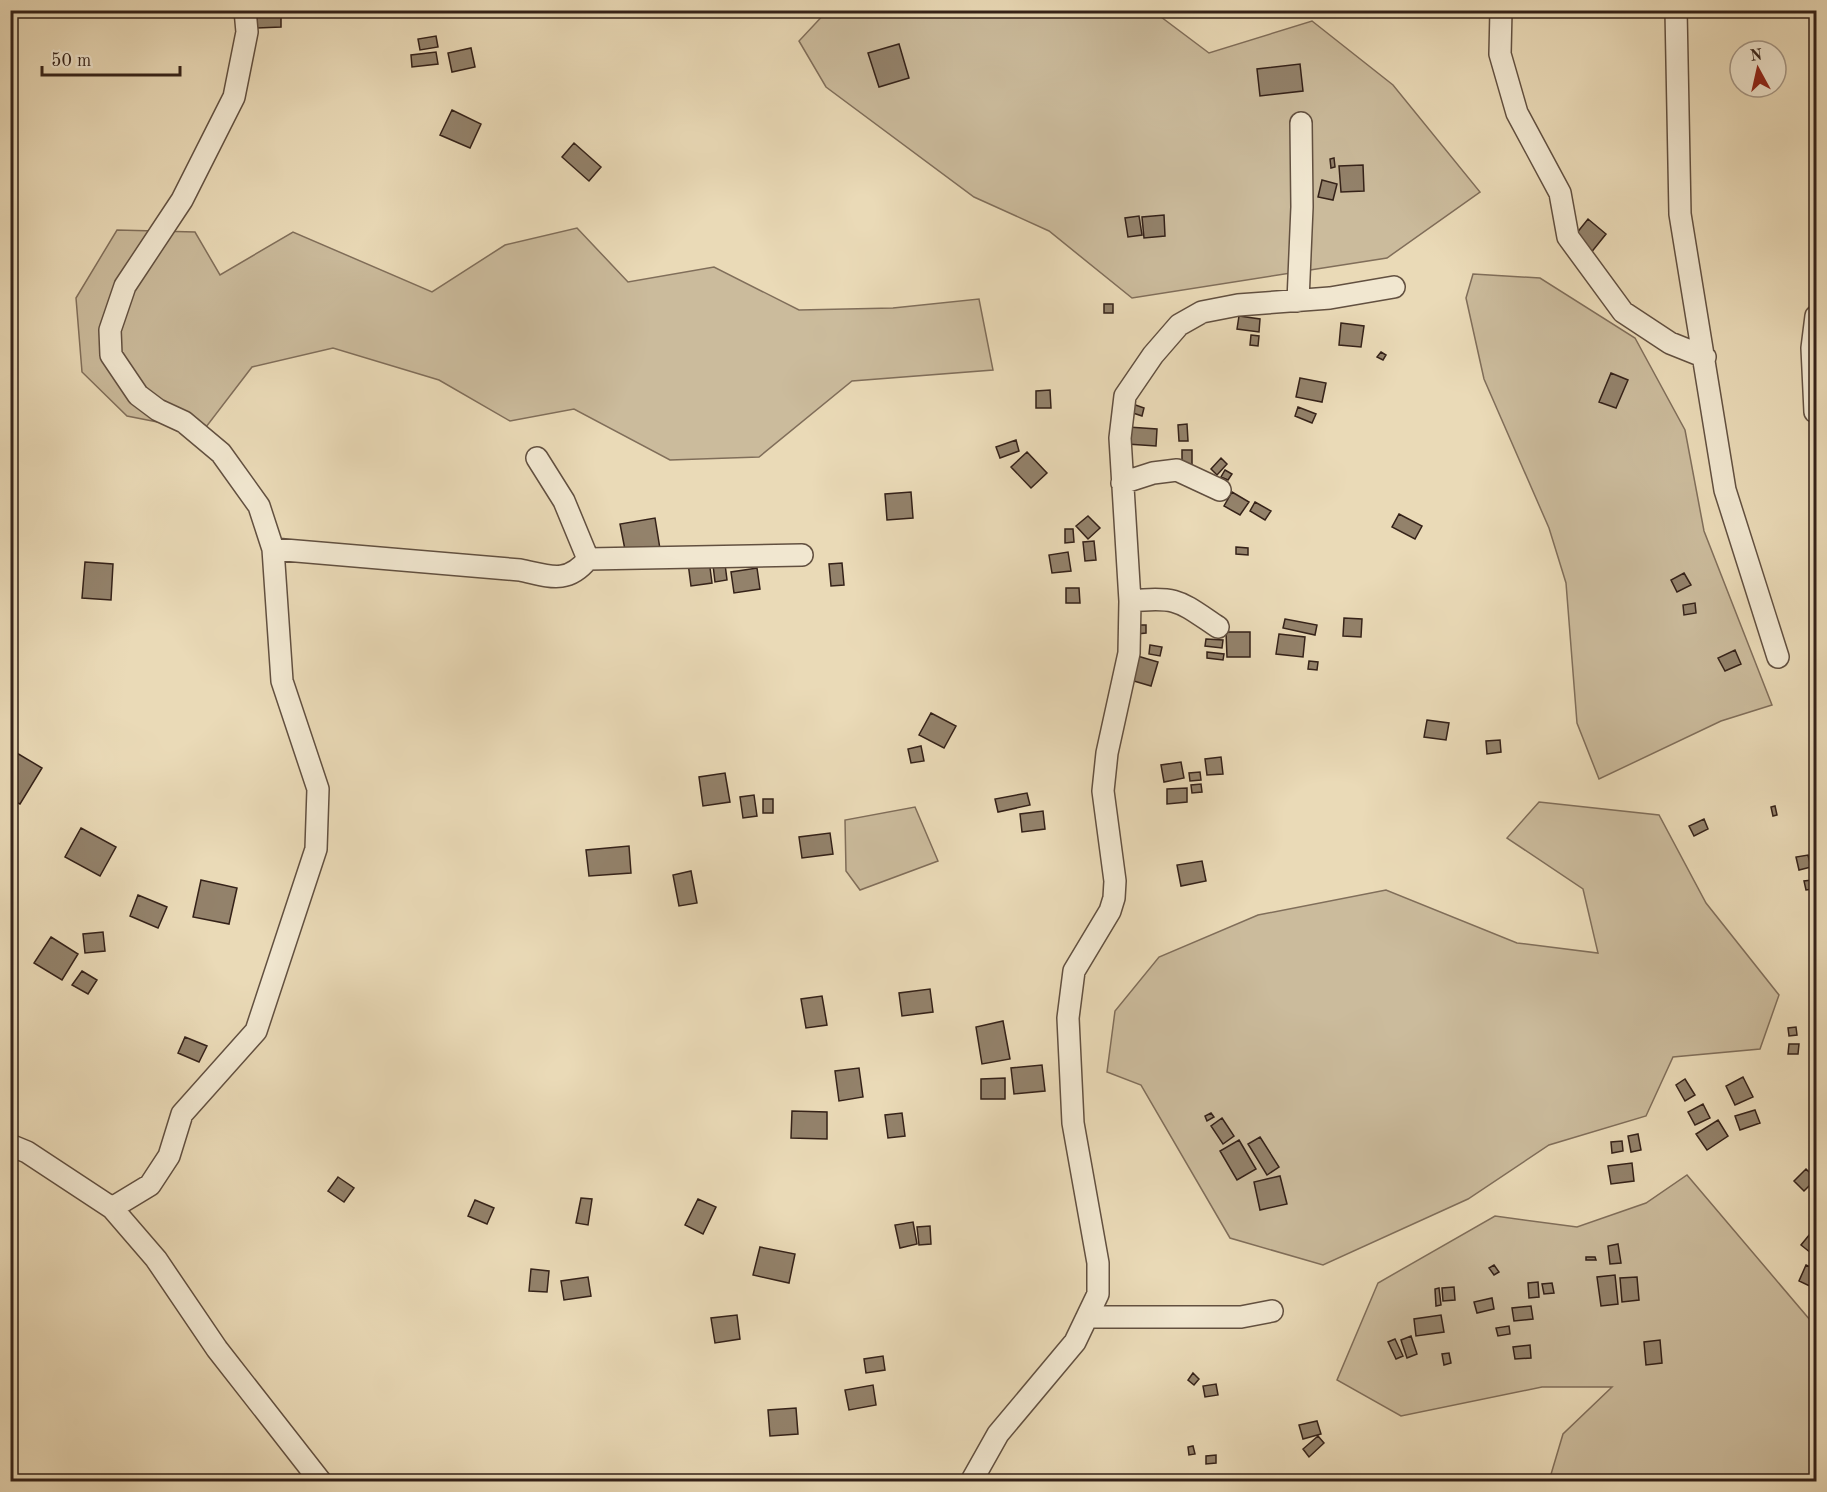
<svg xmlns="http://www.w3.org/2000/svg" width="1827" height="1492" viewBox="0 0 1827 1492" font-family="'Old Standard TT',serif">
<style>
.green{fill:#cbbb9c;stroke:#806e5a;stroke-width:1.5}
.building{fill:#93826b;stroke:#352219;stroke-width:1.5}
.lines{fill:none;stroke-linecap:round;stroke-linejoin:round}
.minor-casing{stroke:#625040;stroke-width:24}
.minor{stroke:#f1e7d0;stroke-width:21}
</style>
<rect width="100%" height="100%" fill="#eadab7"/>
<filter id="stains"><feTurbulence type="fractalNoise" baseFrequency=".00333" numOctaves="4"/><feColorMatrix values="0 0 0 0 .2 0 0 0 0 .09 0 0 0 0 .02 0 0 0 .5 -.17"/></filter>
<radialGradient id="worn" r=".72"><stop offset=".6" stop-color="#630" stop-opacity="0"/><stop offset="1" stop-color="#630" stop-opacity=".3"/></radialGradient>
<!-- green -->
<path class="green" d="M828,10L1153,11L1209,53L1312,21L1393,85L1480,192L1387,258L1132,298L1049,231L974,197L826,87L799,41Z
M577,228L628,282L714,267L799,310L893,308L979,299L993,370L852,381L759,457L670,460L574,409L510,421L439,380L333,348L252,367L203,431L127,416L82,372L76,298L117,230L195,232L220,275L293,232L432,292L505,245Z
M1473,274L1540,278L1635,338L1685,430L1704,531L1772,705L1721,721L1599,779L1577,723L1566,583L1549,528L1484,379L1466,298Z
M1539,802L1659,815L1706,903L1779,995L1760,1049L1673,1057L1646,1116L1549,1145L1468,1199L1323,1265L1230,1238L1141,1085L1107,1072L1115,1011L1159,957L1258,915L1386,890L1517,943L1598,953L1583,889L1507,838Z
M915,807L938,861L860,890L846,871L845,820Z
M1687,1175L1816,1327V1481H1549L1563,1434L1612,1387H1542L1401,1416L1337,1380L1378,1283L1495,1216L1577,1227L1646,1203Z"/>
<!-- building -->
<path class="building" d="M257,10H281V27L257,28Z
M436,36L438,47L420,50L418,39Z
M899,44L909,78L879,87L868,53Z
M471,48L475,67L452,72L448,53Z
M436,52L438,64L412,67L411,55Z
M1300,64L1303,91L1260,96L1257,69Z
M452,110L481,124L470,148L440,135Z
M574,143L601,167L589,181L562,157Z
M1334,158L1335,167L1331,168L1330,159Z
M1363,165L1364,191L1341,192L1339,166Z
M1322,180L1337,184L1333,200L1318,197Z
M1164,215L1165,236L1144,238L1142,217Z
M1139,216L1142,235L1128,237L1125,218Z
M1588,219L1606,234L1590,254L1572,239Z
M1104,304H1113V313H1104Z
M1239,316L1260,319L1259,332L1237,329Z
M1341,323L1364,326L1361,347L1339,345Z
M1251,335L1259,336L1258,346L1250,345Z
M1381,352L1386,355L1383,360L1377,357Z
M1611,373L1628,380L1616,408L1599,402Z
M1300,378L1326,383L1322,402L1296,397Z
M1050,390L1051,408H1036V391Z
M1127,402L1144,408L1142,416L1124,410Z
M1298,407L1316,414L1312,423L1295,416Z
M1187,424L1188,441H1179L1178,425Z
M1128,427L1157,429L1156,446L1127,444Z
M1016,440L1019,451L1000,458L996,447Z
M1182,450H1192V468H1182Z
M1027,452L1047,473L1031,488L1011,467Z
M1221,458L1227,464L1217,475L1211,469Z
M1225,470L1232,474L1228,480L1221,477Z
M911,492L913,518L887,520L885,494Z
M1232,492L1249,502L1240,515L1224,506Z
M1255,502L1271,511L1265,520L1250,511Z
M1399,514L1422,526L1415,539L1392,527Z
M1088,516L1100,528L1088,539L1076,526Z
M655,518L660,549L626,555L620,524Z
M1065,529H1073L1074,542L1065,543Z
M1094,541L1096,560L1085,561L1083,542Z
M1236,547L1248,548V555L1236,554Z
M1068,552L1071,571L1052,573L1049,555Z
M709,560L712,583L691,586L688,563Z
M85,562L113,564L111,600L82,598Z
M842,563L844,585L831,586L829,564Z
M725,564L727,580L715,582L713,565Z
M757,568L760,589L734,593L731,572Z
M1684,573L1691,585L1677,592L1671,580Z
M1066,588H1079L1080,603H1066Z
M1695,603L1696,613L1684,615L1683,605Z
M1344,618L1362,619L1361,637L1343,636Z
M1285,619L1317,625L1315,635L1283,628Z
M1137,625H1146V633L1137,634Z
M1226,632H1250V657H1227Z
M1279,634L1305,637L1303,657L1276,654Z
M1206,639L1223,640L1222,648L1205,646Z
M1150,645L1162,647L1160,656L1149,654Z
M1735,650L1741,664L1725,671L1718,658Z
M1207,652L1224,654L1223,660L1207,658Z
M1134,655L1158,662L1151,686L1127,679Z
M1309,661L1318,662L1317,670L1308,669Z
M931,713L956,726L944,748L919,735Z
M1427,720L1449,723L1446,740L1424,737Z
M1500,740L1501,752L1487,754L1486,741Z
M921,746L924,761L911,763L908,749Z
M10,749L42,768L20,804L10,799Z
M1221,757L1223,774L1207,775L1205,759Z
M1181,762L1184,778L1164,782L1161,765Z
M1200,772L1201,780L1190,781L1189,773Z
M725,773L730,802L703,806L699,777Z
M1201,784L1202,792L1192,793L1191,785Z
M1187,788V802L1167,804V789Z
M1027,793L1030,805L998,812L995,799Z
M754,795L757,816L743,818L740,797Z
M763,799H773V813H763Z
M1775,806L1777,815L1773,816L1771,807Z
M1043,811L1045,829L1022,832L1020,814Z
M1704,819L1708,829L1694,836L1689,826Z
M81,828L116,847L100,876L65,857Z
M830,833L833,854L802,858L799,837Z
M629,846L631,873L589,876L586,850Z
M1808,855L1811,867L1799,870L1796,857Z
M1202,861L1206,881L1181,886L1177,865Z
M691,871L697,903L679,906L673,875Z
M201,880L237,888L229,924L193,917Z
M1812,880L1813,889L1806,890L1804,881Z
M138,895L167,907L158,928L130,916Z
M103,932L105,951L85,953L83,934Z
M51,937L78,954L62,980L34,963Z
M82,971L97,980L88,994L72,985Z
M930,989L933,1012L902,1016L899,993Z
M822,996L827,1025L806,1028L801,999Z
M1003,1021L1010,1059L982,1064L976,1027Z
M1796,1027L1797,1035L1789,1036L1788,1028Z
M185,1037L207,1046L199,1062L178,1053Z
M1789,1044H1799L1798,1054H1788Z
M1042,1065L1045,1091L1014,1094L1011,1068Z
M859,1068L863,1097L839,1101L835,1071Z
M1743,1077L1753,1097L1735,1105L1726,1086Z
M1005,1078V1099H981V1079Z
M1685,1079L1695,1095L1685,1101L1676,1085Z
M1703,1104L1710,1118L1695,1125L1688,1112Z
M1755,1110L1760,1123L1740,1130L1735,1116Z
M792,1111L827,1112V1139L791,1138Z
M902,1113L905,1136L888,1138L885,1115Z
M1211,1113L1214,1117L1207,1121L1205,1116Z
M1222,1118L1234,1136L1223,1144L1211,1126Z
M1718,1120L1728,1136L1707,1150L1696,1134Z
M1638,1134L1641,1150L1631,1152L1628,1136Z
M1260,1137L1279,1167L1267,1175L1248,1144Z
M1239,1140L1256,1169L1237,1180L1220,1151Z
M1622,1141L1623,1151L1612,1153L1611,1142Z
M1632,1163L1634,1181L1611,1184L1608,1166Z
M1806,1169L1816,1179L1804,1191L1794,1181Z
M1280,1176L1287,1204L1260,1210L1254,1182Z
M338,1177L354,1188L344,1202L328,1191Z
M1816,1190V1204L1810,1197Z
M581,1198L592,1199L588,1225L576,1223Z
M698,1199L716,1207L703,1234L685,1225Z
M475,1200L494,1208L487,1224L468,1216Z
M913,1222L917,1244L900,1248L895,1225Z
M930,1226L931,1244L919,1245L917,1227Z
M1814,1229L1816,1231V1257L1801,1245Z
M1618,1244L1621,1263L1610,1264L1608,1246Z
M760,1247L795,1254L789,1283L753,1275Z
M1586,1257H1595L1596,1260H1586Z
M1494,1265L1499,1272L1494,1275L1489,1268Z
M1806,1265L1816,1270V1289L1799,1281Z
M531,1269L549,1271L547,1292L529,1291Z
M1615,1275L1618,1304L1601,1306L1597,1277Z
M588,1277L591,1296L564,1300L561,1281Z
M1637,1277L1639,1300L1622,1302L1620,1278Z
M1538,1282L1539,1297L1529,1298L1528,1283Z
M1552,1283L1554,1293L1544,1294L1542,1284Z
M1454,1287L1455,1300L1443,1301L1442,1288Z
M1439,1288L1441,1305L1436,1306L1435,1289Z
M1492,1298L1494,1309L1477,1313L1474,1302Z
M1531,1306L1533,1319L1514,1321L1512,1308Z
M737,1315L740,1339L715,1343L711,1318Z
M1441,1315L1444,1332L1416,1336L1414,1319Z
M1509,1326L1510,1334L1498,1336L1496,1328Z
M1411,1336L1417,1354L1407,1358L1401,1340Z
M1395,1339L1403,1356L1396,1359L1388,1342Z
M1660,1340L1662,1363L1646,1365L1644,1342Z
M1530,1345L1531,1358L1515,1359L1513,1347Z
M1449,1353L1451,1363L1444,1365L1442,1354Z
M883,1356L885,1370L866,1373L864,1359Z
M1193,1373L1199,1379L1194,1385L1188,1380Z
M1216,1384L1218,1395L1205,1397L1203,1386Z
M873,1385L876,1405L849,1410L845,1390Z
M796,1408L798,1434L770,1436L768,1410Z
M1317,1421L1321,1434L1303,1439L1299,1425Z
M1318,1436L1324,1443L1309,1457L1303,1449Z
M1193,1446L1195,1454L1189,1455L1188,1447Z
M1216,1455V1463L1206,1464V1456Z"/>
<g class="lines">
<defs>
<path id="minor" d="M1501,10L1500,54L1517,113L1560,193L1568,237L1623,312L1670,343L1705,357
M1676,10L1680,214L1725,490L1778,657
M1298,301L1302,207L1301,123
M1815,412L1812,348L1816,316
M537,458L564,501L588,559
M1122,483L1153,473L1177,470L1220,490
M273,549L520,570C549,576 567,585 588,559L802,555
M1130,601C1178,596 1179,601 1218,627
M10,1145L27,1152L112,1208L156,1259L217,1349L321,1482
M112,1208L150,1185L169,1156L182,1114L256,1031L316,849L318,789L282,681L273,549L259,506L221,453L184,422L158,410L138,395L111,355L110,330L125,286L182,200L234,97L247,32L245,10
M1087,1317H1241L1272,1311
M971,1482L998,1434L1075,1342L1098,1294V1263L1073,1123L1068,1018L1074,971L1110,911L1114,898L1115,881L1103,791L1107,753L1129,653L1130,601L1120,438L1125,396L1153,355L1179,325L1202,312L1238,305L1330,298L1394,287"/>
</defs>
<!-- minor casing -->
<use href="#minor" class="minor-casing"/>
<!-- minor -->
<use href="#minor" class="minor"/>
</g>
<!-- margin -->
<rect width="1827" height="1492" fill="none" stroke="#eadab7" stroke-width="36"/>
<rect x="12" y="12" width="1803" height="1468" fill="none" stroke="#352219" stroke-width="3"/>
<rect x="18" y="18" width="1791" height="1456" fill="none" stroke="#352219" stroke-width="1.5"/>
<!-- north arrow -->
<g transform="translate(1758 69) rotate(352)"><circle r="28" fill="#f1e7d0" stroke="#a69887" stroke-width="1.5"/>
<path d="M0-4.5L10 22L0 15L-10 22Z" fill="#8f2418"/>
<text y="-9" font-size="16" font-weight="bold" text-anchor="middle" fill="#352219">N</text>
</g>
<!-- scale -->
<path d="M42 66v9h138v-9" fill="none" stroke="#352219" stroke-width="3"/>
<text x="51" y="66" font-size="18" fill="#352219" stroke="#f1e7d0" stroke-width="4.5" paint-order="stroke">50 m</text>
<rect width="100%" height="100%" filter="url(#stains)"/>
<rect width="100%" height="100%" fill="url(#worn)"/>
</svg>
